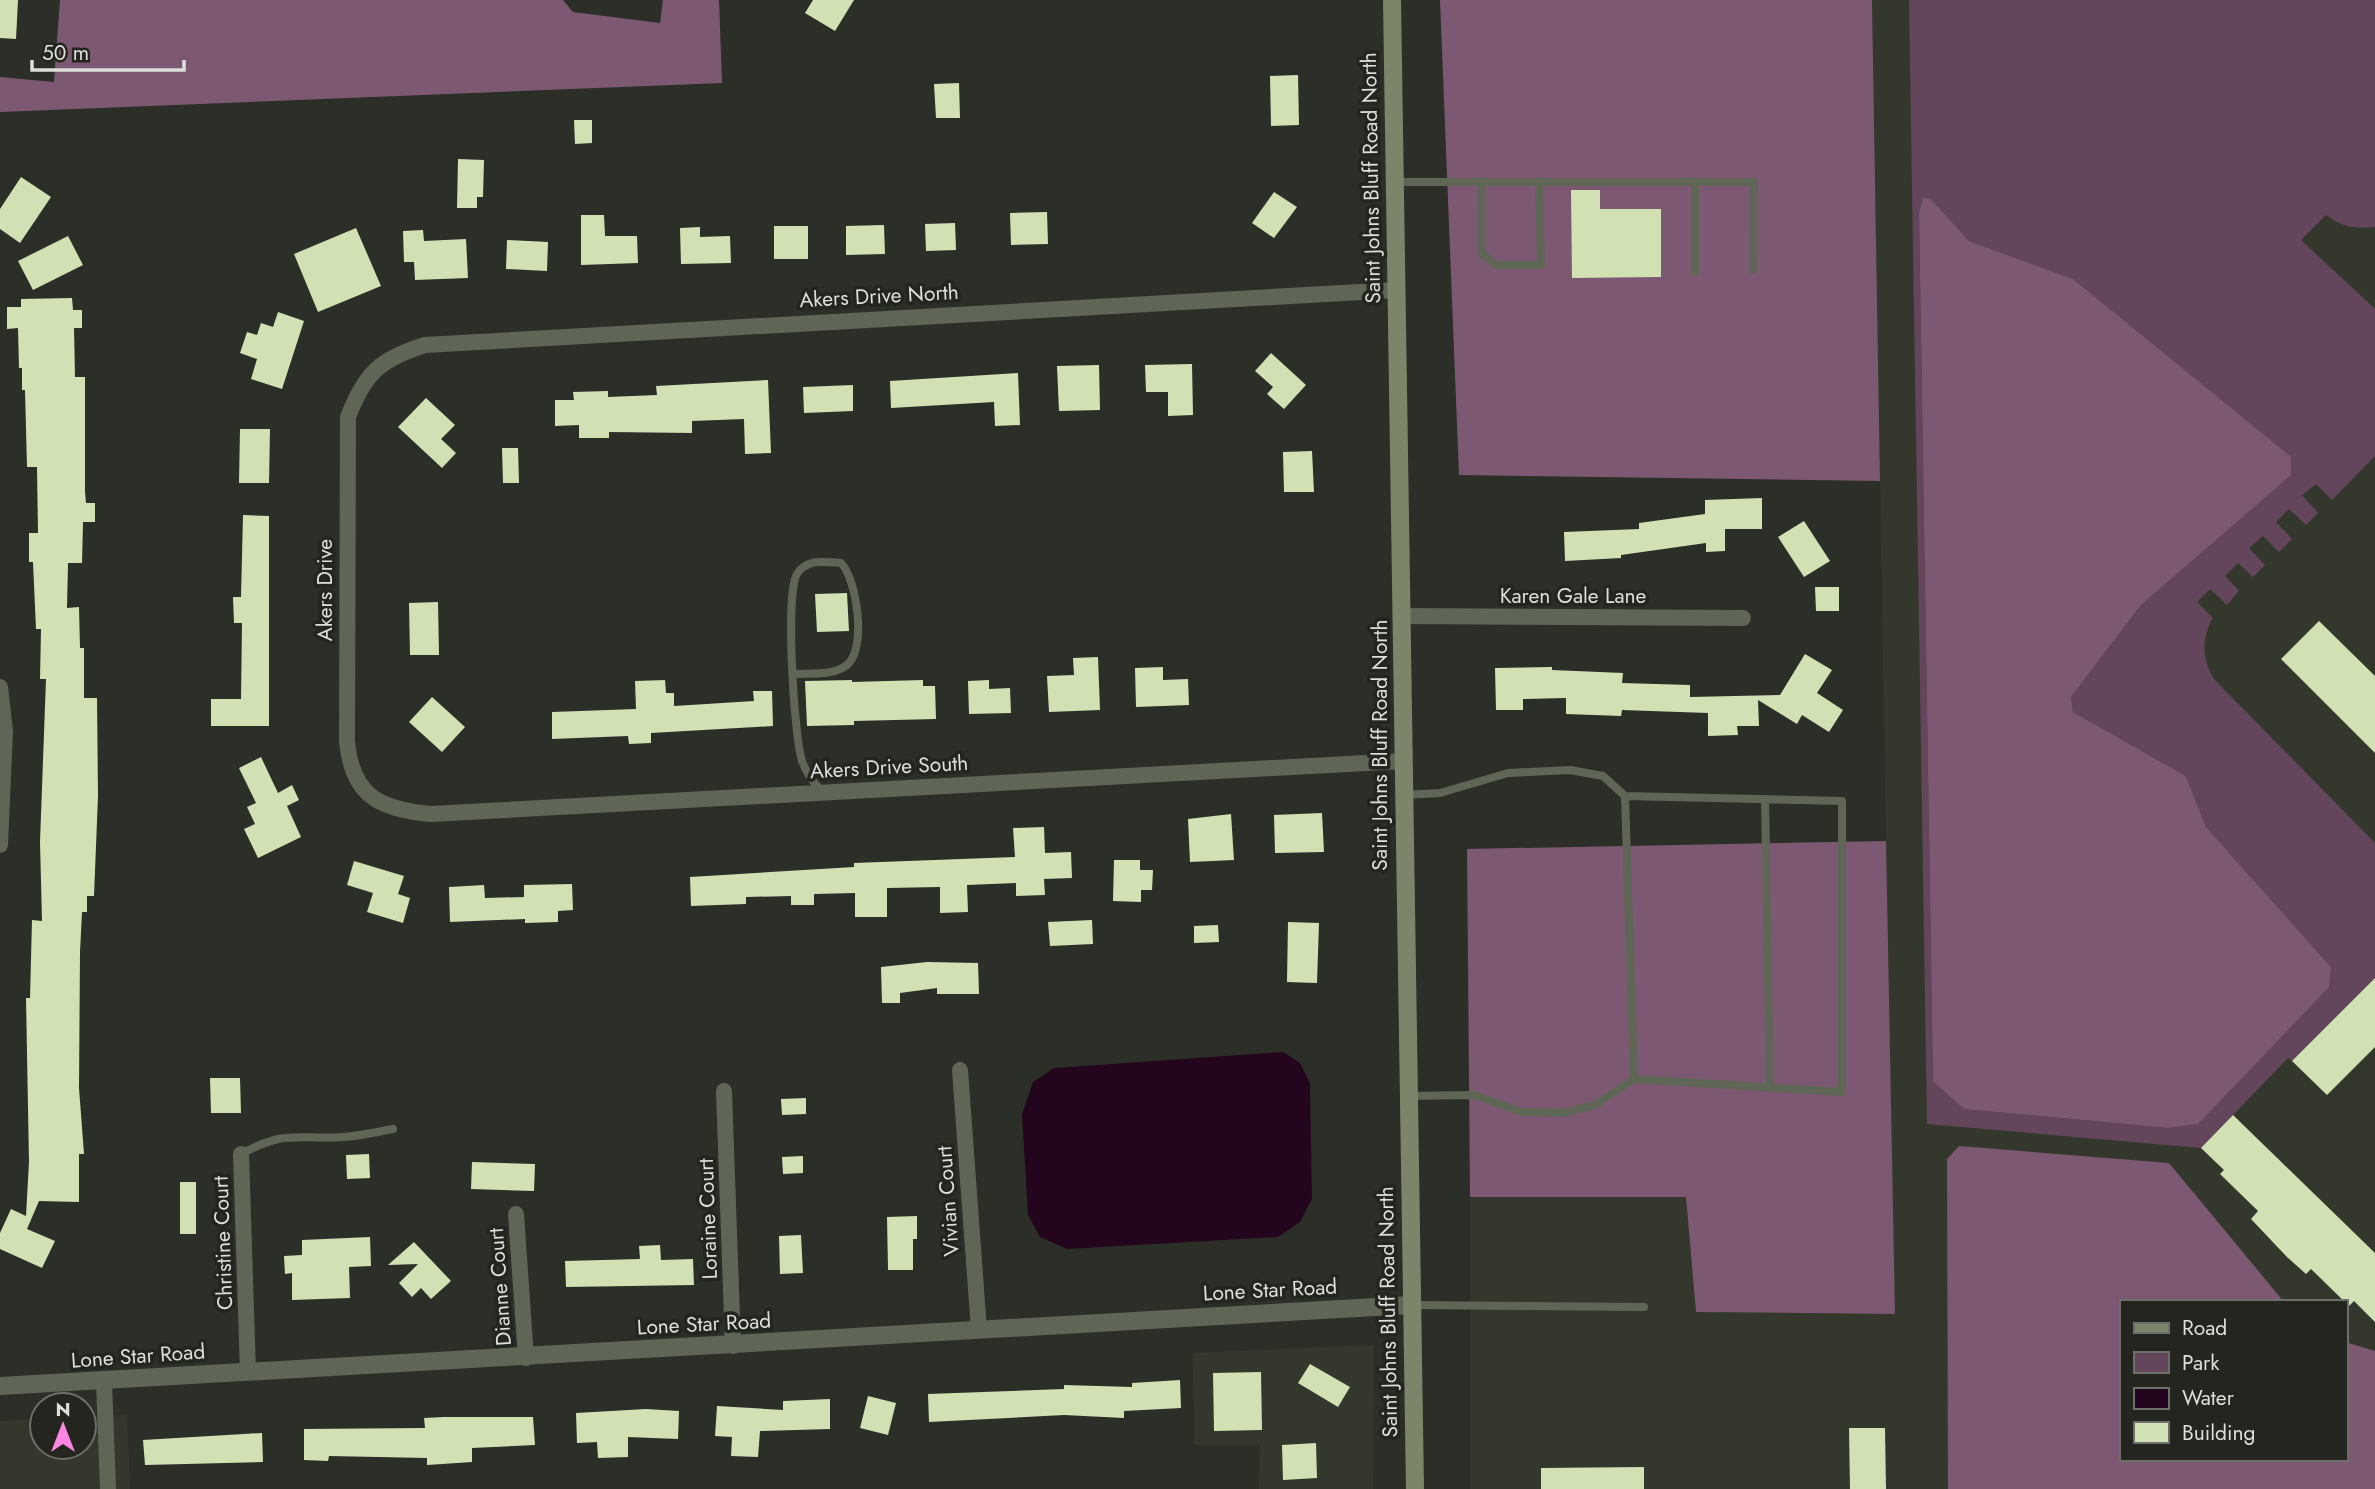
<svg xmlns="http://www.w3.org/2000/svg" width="2375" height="1489" viewBox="0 0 2375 1489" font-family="Jost,sans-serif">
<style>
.built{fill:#34382c;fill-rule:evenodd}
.green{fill:#63465b;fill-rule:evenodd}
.forest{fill:#7d5873}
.water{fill:#23061d}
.building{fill:#d2e1b4}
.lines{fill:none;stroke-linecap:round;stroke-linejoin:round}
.service{stroke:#606655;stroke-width:8}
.minor{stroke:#606655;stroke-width:16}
.tertiary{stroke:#606655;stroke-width:18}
.secondary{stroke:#7c856a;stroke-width:18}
.labels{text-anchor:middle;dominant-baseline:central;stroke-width:7;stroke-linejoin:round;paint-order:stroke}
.street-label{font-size:21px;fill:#dddfdb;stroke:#23251e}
</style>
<rect width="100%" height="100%" fill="#2c2f28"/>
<!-- built -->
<path class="built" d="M1872,0H2375V1489H1470V1197H1686L1696,1312L1894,1314ZM2121,1302H2345V1459H2121Z
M1374,1345L1373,1489H1259L1260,1445H1194L1193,1353Z
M127,1415L130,1489H0V1421L42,1419V1447H84V1417Z"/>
<!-- green -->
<path class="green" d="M1909,0H2375V227C2354,229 2343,227 2326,215L2301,240L2375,309V456L2332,500L2316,484L2302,495L2318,513L2306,525L2289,509L2276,522L2292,539L2279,552L2263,536L2249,548L2265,565L2253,577L2238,563L2225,576L2239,591L2227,605L2210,589L2197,602L2213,618C2201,638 2202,659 2214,679L2375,843V978L2292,1061L2288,1058L2201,1148L1927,1124ZM1931,199L1969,241L2073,279L2290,475L2141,605L2071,697L2073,712L2186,776L2206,827L2331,967L2197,1124L2168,1128L1964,1109L1933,1080L1919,213Z"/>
<!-- forest -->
<path class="forest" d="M60,0H563L573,12L660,23L663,0H719L722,83L0,112V77L54,82Z
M1440,0H1872L1880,481L1459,475Z
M1923,198L1931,199L1969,241L2073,279L2291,457V475L2141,605L2071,697L2073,712L2186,776L2206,827L2331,967L2329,987L2198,1124L2168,1128L1964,1109L1933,1081L1919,213Z
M1886,841L1895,1314L1696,1312L1686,1197H1470L1467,849Z
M1959,1146L2169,1163L2284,1302H2121V1459H2345V1342L2375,1351V1489H1948L1947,1159Z"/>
<!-- water -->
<path class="water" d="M1283,1052L1300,1063L1310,1083L1312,1199L1300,1222L1278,1237L1067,1249L1040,1237L1028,1215L1022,1114L1033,1082L1054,1068Z"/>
<!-- building -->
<path class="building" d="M0,0H18L16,39L0,38Z
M813,0H854L835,31L805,13Z
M1298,75L1299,125L1271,126L1270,76Z
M959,83L960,118H936L934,84Z
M574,120H592V143L575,144Z
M458,159L484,160L483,197H477V208H457Z
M21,177L51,197L20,243L0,229V209Z
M1571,190H1600V209H1661V277L1572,278Z
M1274,192L1297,207L1274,238L1252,223Z
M1047,212L1048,244L1011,245L1010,213Z
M581,215H604L605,236H637L638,263L581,265Z
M955,223L956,250L926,251L925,224Z
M884,225L885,254L846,255V226Z
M774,226H808V259H774Z
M700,227V237L730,236L731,263L681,264L680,228Z
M356,228L381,286L318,312L294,254Z
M423,230L424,241L466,239L468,278L415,280L414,262H404L403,231Z
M68,236L83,265L33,290L18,261Z
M507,240L548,242L547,271L506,269Z
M72,298L73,310H82V328H74L75,377H85V492L86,503H95V522H83L82,563H68L67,608L79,607L80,648H84V698H97L98,796L94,896H87V912H82L80,952L79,1088L84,1154H79V1202L39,1201L27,1229L55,1241L42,1268L0,1249V1233L11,1209L26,1216L29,1162L26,998H30L32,920L42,921L40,842L46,679H40L41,629H36L33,562H29V533H38L37,467H27L25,390H22V368H19L18,328L7,329V307H21V299Z
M278,312L304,321L282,389L251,379L257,359L240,353L247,332L257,335L261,323L273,327Z
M1271,353L1306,385L1284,409L1267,394L1273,387L1255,371Z
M1192,364L1193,415L1168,416V392H1146L1145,365Z
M1099,365L1100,410L1059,411L1057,366Z
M1018,373L1020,425L995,426L994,402L891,408L890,381Z
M768,380L771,453L745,454L744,419L692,421V433L609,432V438H579V425L555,426V400H574L573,392L608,391V397L657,395L656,386Z
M853,385V411L804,413L803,387Z
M426,398L455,425L441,439L456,453L442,468L398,427Z
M240,429H270L269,483H239Z
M502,448H518L519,483H503Z
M1312,451L1314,492H1284L1283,452Z
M1762,498V529H1725V551L1706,552V543L1621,555V558L1565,561L1564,532L1639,529V523L1705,514V500Z
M243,515L269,516V726H211V699H241L242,623H234L233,597H241Z
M1804,521L1830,561L1804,577L1778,537Z
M1815,587H1839V611H1816Z
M847,593L849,631L817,632L815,594Z
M438,602L439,655H410L409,603Z
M2319,621L2375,676V753L2281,659Z
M1805,654L1832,670L1817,693L1843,710L1829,732L1802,715L1797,724L1758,700L1759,726H1737L1738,735L1708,736V713L1622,710L1621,716L1566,714V698L1523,699V710H1496L1495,668L1552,667V670L1623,673L1622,683L1690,685V697L1780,695Z
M1098,657L1100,710L1049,712L1047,676L1074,675L1073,658Z
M1163,667V680L1188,679L1189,705L1136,707L1135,668Z
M665,680L666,693H674V706L754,701L753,691H772L773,726L651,733V743L629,744L628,736L552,739V712L636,709L635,681Z
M852,680V682L923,680V686H935L936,719L854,721V725L807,726L805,681Z
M989,680V689L1010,688L1011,713L969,714L968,681Z
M432,697L465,727L442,752L409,722Z
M261,757L278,793L292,785L299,800L287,806L301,837L258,858L244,829L255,824L247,807L256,803L239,768Z
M1322,813L1324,852L1275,853L1274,815Z
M1231,814L1234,860L1190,862L1188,819Z
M1044,827L1045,853L1071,852L1072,878L1044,879L1045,895L1016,896V883L967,885L968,912L940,913V887L887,888V917H855V893L814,894V905H791V896L746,897V904L691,906L690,877L854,867V863L1015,857L1013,828Z
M1114,860H1140V870H1153L1152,890H1141V902L1113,901Z
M354,861L404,876L398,894L410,898L403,923L367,912L373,893L347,885Z
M572,884L573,910L558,911V922L525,923V919L450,922L449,887L484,885L485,898L524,897V885Z
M1092,920L1093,944L1050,946L1048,922Z
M1288,922L1319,923L1317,983L1287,982Z
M1218,925L1219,942L1194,943V926Z
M927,962L978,963L979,994H937V988L900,993V1003H882L881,967Z
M2375,978V1047L2327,1095L2292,1061Z
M210,1078H240L241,1113H211Z
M806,1098V1114L782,1115L781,1099Z
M2233,1115L2375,1253V1322L2354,1301L2349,1306L2311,1269L2306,1274L2287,1257L2251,1219L2258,1211L2220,1174L2224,1170L2201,1148Z
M369,1154L370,1178L347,1179L346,1155Z
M803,1156V1173L783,1174L782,1157Z
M472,1162L535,1164L534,1191L471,1189Z
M180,1182H196V1234H180Z
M917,1216V1239H913V1270H888L887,1217Z
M801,1235L803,1273L780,1274L779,1236Z
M370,1237L371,1266L349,1267L350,1298L292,1300V1273L285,1274L284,1256L302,1255V1240Z
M414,1242L451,1281L431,1299L421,1288L412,1297L399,1283L418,1264L388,1265Z
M660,1245L661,1260L693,1259L694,1285L566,1287L565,1261L640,1259L639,1246Z
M1310,1364L1350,1387L1338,1407L1298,1383Z
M1261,1372L1262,1430L1214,1431L1213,1373Z
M1180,1380L1181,1408L1124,1411V1418L1064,1415L929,1422L928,1394L1064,1389V1385L1132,1387V1383Z
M868,1396L896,1403L888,1435L860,1428Z
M830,1399V1429L760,1431L758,1457L731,1456L732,1437L715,1436L717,1406L783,1410V1401Z
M646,1409L679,1411L678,1439L628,1437V1457L598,1458L597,1442L577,1443L576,1413Z
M444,1417H533L535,1445L472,1448V1462L427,1465V1458L329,1456L328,1461L304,1460V1429L425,1428L424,1418Z
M1849,1428H1885L1886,1489H1850Z
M262,1433L263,1462L145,1465L143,1440Z
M1316,1443L1317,1478L1283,1480L1282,1445Z
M1644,1467V1489H1541V1468Z"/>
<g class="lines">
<!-- service -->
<path class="service" d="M1481,181L1482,254L1496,265H1541L1539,181
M1695,181V272
M1394,182H1754L1753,270
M794,674C811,673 833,676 847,665C867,649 857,579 841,563C826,562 807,558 797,574C785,593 794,736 802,761C806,773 813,782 822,792
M1405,795L1440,793L1508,773L1570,770L1603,776L1625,796L1634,1079
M1765,799L1770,1088
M1409,1096L1474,1095L1522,1112L1563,1113L1595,1105L1634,1079L1842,1092V801L1625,796
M241,1154C287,1129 297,1140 343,1137C360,1136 377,1132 393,1129
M1411,1305L1644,1307"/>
<!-- minor -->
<path class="minor" d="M1396,290L425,345C380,359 365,373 348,417L347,741C352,796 379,809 431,814L1402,761
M1403,616L1743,618
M0,687L5,731L0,845
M960,1070L979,1330
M724,1091L733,1346
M241,1154L248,1372
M516,1214L526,1358
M104,1382L108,1489"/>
<!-- tertiary -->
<path class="tertiary" d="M0,1386L1411,1305"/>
<!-- secondary -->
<path class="secondary" d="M1392,0L1415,1489"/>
</g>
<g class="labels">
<!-- street labels -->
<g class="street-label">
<text transform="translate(1371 178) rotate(-91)">Saint Johns Bluff Road North</text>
<text transform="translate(879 296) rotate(-3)">Akers Drive North</text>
<text transform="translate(325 590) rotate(-90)">Akers Drive</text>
<text x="1573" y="596">Karen Gale Lane</text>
<text transform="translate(1380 745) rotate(-90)">Saint Johns Bluff Road North</text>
<text transform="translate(889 767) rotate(-3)">Akers Drive South</text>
<text transform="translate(948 1201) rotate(-94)">Vivian Court</text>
<text transform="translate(708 1219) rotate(-92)">Loraine Court</text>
<text transform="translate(223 1243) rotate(-92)">Christine Court</text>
<text transform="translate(500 1287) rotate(-94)">Dianne Court</text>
<text transform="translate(1270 1290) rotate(-3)">Lone Star Road</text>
<text transform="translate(1388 1312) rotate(-91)">Saint Johns Bluff Road North</text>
<text transform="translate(704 1324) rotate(-3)">Lone Star Road</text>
<text transform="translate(138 1356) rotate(-4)">Lone Star Road</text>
</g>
</g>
<!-- legend -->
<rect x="2120" y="1300" width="228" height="161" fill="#23251e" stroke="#6d6f6a" stroke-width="2"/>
<rect x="2134" y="1323" width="35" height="10" fill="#7c856a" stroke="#6d6f6a" stroke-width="2"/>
<text x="2182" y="1335" font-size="21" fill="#dddfdb">Road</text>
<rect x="2134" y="1352" width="35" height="21" fill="#63465b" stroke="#6d6f6a" stroke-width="2"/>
<text x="2182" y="1370" font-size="21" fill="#dddfdb">Park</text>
<rect x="2134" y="1388" width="35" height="21" fill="#23061d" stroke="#6d6f6a" stroke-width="2"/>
<text x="2182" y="1405" font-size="21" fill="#dddfdb">Water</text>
<rect x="2134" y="1422" width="35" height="21" fill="#d2e1b4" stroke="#6d6f6a" stroke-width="2"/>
<text x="2182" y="1440" font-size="21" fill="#dddfdb">Building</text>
<!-- north arrow -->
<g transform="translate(63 1426)"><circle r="33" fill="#23251e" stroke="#6d6f6a" stroke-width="2"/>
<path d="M0-5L12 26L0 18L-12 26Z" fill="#fd86e2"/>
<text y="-10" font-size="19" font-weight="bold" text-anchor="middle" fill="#dddfdb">N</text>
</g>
<!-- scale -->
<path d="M32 60v10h152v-10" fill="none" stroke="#dddfdb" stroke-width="3.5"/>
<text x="42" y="60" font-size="21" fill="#dddfdb" stroke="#23251e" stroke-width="5" paint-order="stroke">50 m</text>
</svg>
